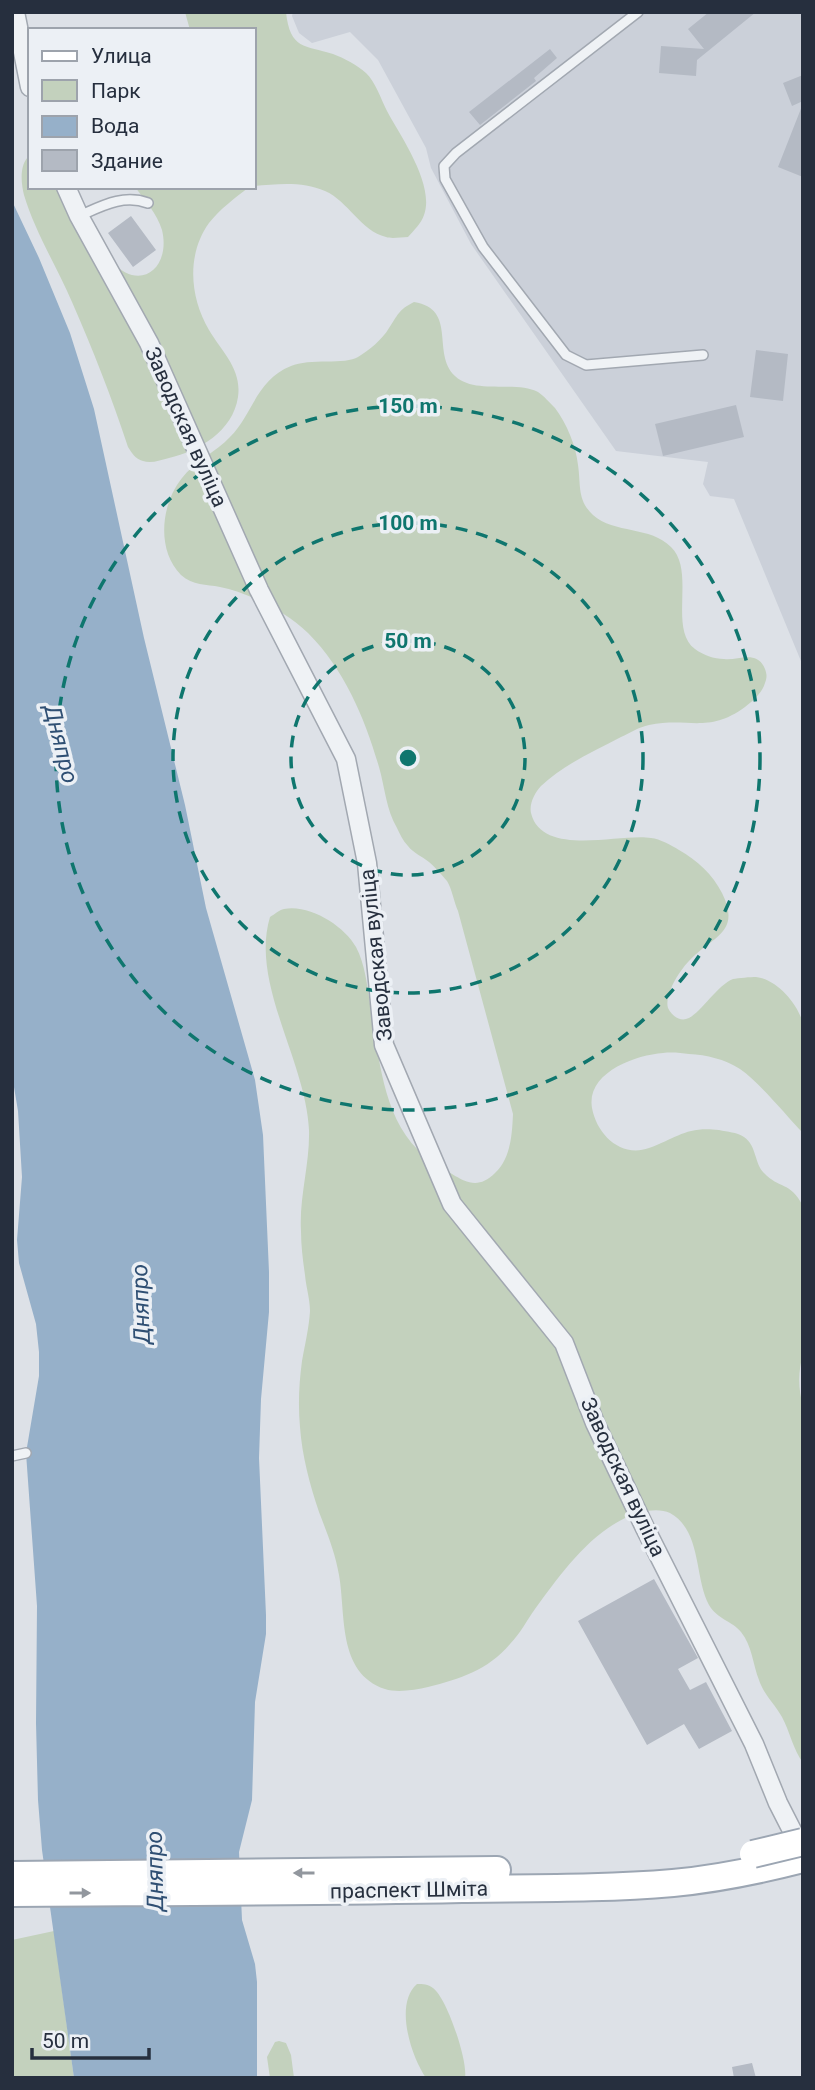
<svg xmlns="http://www.w3.org/2000/svg" width="815" height="2090" viewBox="0 0 815 2090" font-family="Roboto,sans-serif">
<style>
.built{fill:#cbd0d9}
.green{fill:#c3d1bd}
.water{fill:#96b0c9}
.building{fill:#b4bac4}
.lines{fill:none;stroke-linecap:round;stroke-linejoin:round}
.service-casing{stroke:#a2a8b1;stroke-width:12}
.minor-casing{stroke:#a2a8b1;stroke-width:21}
.primary-casing{stroke:#9ca6b3;stroke-width:30}
.service{stroke:#eff2f5;stroke-width:9}
.minor{stroke:#eff2f5;stroke-width:18}
.primary{stroke:#fff;stroke-width:26}
.primary-bridge-casing{stroke:#9ca6b3;stroke-width:30;stroke-linecap:butt}
.primary-bridge{stroke:#fff;stroke-width:26}
.oneway{fill:#92979e}
.ring{fill:none;stroke:#0f766e;stroke-width:3.5;stroke-dasharray:12 9}
.labels{text-anchor:middle;dominant-baseline:central;stroke-width:7;stroke-linejoin:round;paint-order:stroke}
.street-label{font-size:21px;fill:#262f3e;stroke:#ecf0f5}
.water-label{font-size:23px;font-style:italic;fill:#2f4f73;stroke:#ecf0f5}
.centre{fill:#0f766e;stroke:#ecf0f5;stroke-width:3.5}
.ring-label{font-size:21px;text-anchor:middle;font-weight:bold;fill:#0f766e;stroke:#ecf0f5;stroke-width:7;stroke-linejoin:round;paint-order:stroke}
</style>
<rect width="100%" height="100%" fill="#dde1e7"/>
<!-- built -->
<path class="built" d="M293,12H803V666L734,499L710,496L703,484L708,462L616,451L471,244L431,168L426,148L378,60L350,32L312,43L299,33L292,16Z"/>
<!-- green -->
<path class="green" d="M185,12H286C290,50 305,45 333,54C344,58 357,65 366,73C375,81 381,99 387,111C401,137 435,185 424,215C421,224 414,230 408,237C401,237 392,239 386,237C361,231 348,201 325,191C303,181 277,184 254,186V30H190Z
M30,155V187H72L112,262C141,293 171,267 162,230C157,214 145,200 135,187H249C235,198 220,209 209,223C186,255 190,298 209,330C222,352 242,369 238,397C233,431 199,451 169,458C161,460 151,464 143,461C135,459 132,453 128,447C112,398 93,350 72,302C57,267 35,232 24,195C21,183 19,164 30,155Z
M414,302C458,309 431,353 455,376C475,395 516,380 538,392C543,395 551,404 555,408C567,424 576,446 578,465C581,485 577,500 593,515C614,534 651,526 671,547C696,571 668,629 695,649C703,655 714,659 724,659C738,661 757,649 765,669C767,675 767,677 765,683C762,693 753,701 745,707C708,734 689,717 649,725C639,727 630,733 621,737C594,751 563,765 541,786C535,792 529,804 531,813C542,858 620,833 651,838C660,839 671,845 679,850C697,860 713,875 722,893C740,930 717,935 695,955C685,964 678,974 672,986C669,993 666,1001 668,1008C671,1015 679,1021 686,1019C698,1017 717,985 733,979C738,978 751,977 756,977C777,979 799,1005 803,1024C804,1034 803,1046 803,1056C803,1081 803,1107 803,1133C785,1114 760,1083 740,1069C724,1059 707,1055 689,1054C681,1053 672,1052 663,1053C635,1055 586,1073 592,1108C597,1135 621,1158 649,1148C677,1138 686,1126 719,1130C728,1132 736,1132 744,1137C757,1146 754,1163 764,1173C779,1189 790,1181 803,1206V1353C798,1373 798,1387 803,1407V1763C793,1749 790,1732 782,1717C775,1704 764,1695 759,1680C753,1665 752,1645 741,1632C732,1621 717,1619 709,1605C694,1577 702,1531 670,1513C662,1509 650,1510 641,1512C595,1525 562,1572 535,1609C527,1620 520,1634 510,1644C488,1670 460,1679 428,1687C415,1690 397,1693 385,1689C337,1673 346,1614 339,1575C335,1552 327,1533 319,1512C310,1485 302,1456 300,1427C298,1405 299,1383 302,1361C305,1344 309,1328 310,1311C310,1299 306,1287 305,1275C303,1261 301,1246 301,1231C299,1197 310,1164 309,1130C306,1061 250,983 270,917C275,914 279,910 284,909C310,904 344,926 356,947C365,964 367,985 370,1004C379,1054 382,1122 425,1156C434,1163 443,1168 452,1174C468,1184 480,1188 495,1173C511,1158 512,1134 513,1114L458,911C454,902 452,889 447,881C442,875 435,867 429,862C422,856 413,853 408,846C403,841 400,834 397,828C386,809 385,788 379,767C365,719 345,670 308,633C286,612 250,593 220,587C206,584 193,586 181,575C156,550 161,504 182,478C194,462 216,452 230,437C253,414 256,380 291,366C309,358 346,365 358,357C369,350 382,340 389,328C398,315 398,310 414,302Z
M54,1931L74,2078H12V1940Z
M417,1984C423,1984 428,1984 433,1988C447,1998 468,2061 465,2078H426C411,2056 394,2004 417,1984Z
M279,2041L286,2043L291,2055L294,2078H270L267,2057L275,2042Z"/>
<!-- water -->
<path class="water" d="M12,201L39,258L70,333L94,409L144,638L185,805L206,908L255,1080L263,1135L269,1272V1312L261,1399L259,1458L266,1615V1634L255,1702L252,1800L239,1852L242,1920L255,1964L257,1982V2078H74L42,1850L38,1800L36,1723L37,1606L26,1453L39,1376V1352L36,1324L19,1263L17,1240L22,1177L18,1111L12,1075Z"/>
<!-- building -->
<path class="building" d="M709,12H756L697,60L696,76L659,73L661,46L704,49L688,29Z
M550,49L557,58L534,78L536,81L480,125L469,112Z
M803,75V101L792,106L783,83Z
M802,106H803V177L778,167Z
M131,216L156,250L133,267L108,233Z
M756,350L788,354L783,401L750,397Z
M736,405L744,437L663,456L655,424Z
M654,1579L698,1658L678,1669L690,1690L706,1682L732,1731L699,1749L684,1724L647,1745L578,1621Z
M752,2063L756,2078H734L732,2067Z"/>
<g class="lines">
<defs>
<path id="service" d="M638,12L456,153L444,166L445,179L483,247L566,355L586,365L703,355
M79,216C102,206 123,194 148,203
M12,1456L26,1453"/>
<path id="minor" d="M15,12L30,87
M66,187L79,216L149,343L259,590L346,759L367,863L384,1045L452,1204L564,1343L595,1423L645,1528L754,1744L778,1803L803,1852"/>
<path id="primary" d="M12,1875L497,1870
M12,1893C162,1892 312,1892 462,1889C532,1888 603,1889 673,1883C717,1879 760,1870 803,1859"/>
</defs>
<!-- service casing -->
<use href="#service" class="service-casing"/>
<!-- minor casing -->
<use href="#minor" class="minor-casing"/>
<!-- primary casing -->
<use href="#primary" class="primary-casing"/>
<!-- service -->
<use href="#service" class="service"/>
<!-- minor -->
<use href="#minor" class="minor"/>
<!-- primary -->
<use href="#primary" class="primary"/>
<defs>
<path id="primary-bridge" d="M753,1854L803,1842"/>
</defs>
<!-- primary-bridge casing -->
<use href="#primary-bridge" class="primary-bridge-casing"/>
<!-- primary-bridge -->
<use href="#primary-bridge" class="primary-bridge"/>
</g>
<!-- one-way arrows -->
<defs><path id="oneway-solid" d="M-6-.8H1V-3.2L6.5 0L1 3.2V.8H-6Z" transform="scale(1.75)"/></defs>
<g class="oneway">
<use href="#oneway-solid" transform="translate(304 1873) rotate(180)"/>
<use href="#oneway-solid" transform="translate(80 1893)"/>
</g>
<!-- distance rings -->
<g class="ring">
<circle cx="408" cy="758" r="117"/>
<circle cx="408" cy="758" r="235"/>
<circle cx="408" cy="758" r="352"/>
</g>
<g class="labels">
<!-- street labels -->
<g class="street-label">
<text transform="translate(186 427) rotate(66)">Заводская вуліца</text>
<text transform="translate(376 955) rotate(-96)">Заводская вуліца</text>
<text transform="translate(623 1477) rotate(65)">Заводская вуліца</text>
<text transform="translate(409 1890) rotate(-1)">праспект Шміта</text>
</g>
<!-- water labels -->
<g class="water-label">
<text transform="translate(61 744) rotate(76)">Дняпро</text>
<text transform="translate(141 1304) rotate(-92)">Дняпро</text>
<text transform="translate(155 1871) rotate(-91)">Дняпро</text>
</g>
</g>
<circle cx="408" cy="758" r="10" class="centre"/>
<g class="ring-label">
<text x="408" y="413">150 m</text>
<text x="408" y="530">100 m</text>
<text x="408" y="648">50 m</text>
</g>
<!-- border -->
<rect width="815" height="2090" fill="none" stroke="#262f3e" stroke-width="28"/>
<!-- legend -->
<rect x="28" y="28" width="228" height="161" fill="#ecf0f5" stroke="#9da3ac" stroke-width="2"/>
<rect x="42" y="51" width="35" height="10" fill="#ffffff" stroke="#9da3ac" stroke-width="2"/>
<text x="91" y="63" font-size="21" fill="#262f3e">Улица</text>
<rect x="42" y="80" width="35" height="21" fill="#c3d1bd" stroke="#9da3ac" stroke-width="2"/>
<text x="91" y="98" font-size="21" fill="#262f3e">Парк</text>
<rect x="42" y="116" width="35" height="21" fill="#96b0c9" stroke="#9da3ac" stroke-width="2"/>
<text x="91" y="133" font-size="21" fill="#262f3e">Вода</text>
<rect x="42" y="150" width="35" height="21" fill="#b4bac4" stroke="#9da3ac" stroke-width="2"/>
<text x="91" y="168" font-size="21" fill="#262f3e">Здание</text>
<!-- scale -->
<path d="M32 2048v10h117v-10" fill="none" stroke="#262f3e" stroke-width="3.5"/>
<text x="42" y="2048" font-size="21" fill="#262f3e" stroke="#ecf0f5" stroke-width="5" paint-order="stroke">50 m</text>
</svg>
